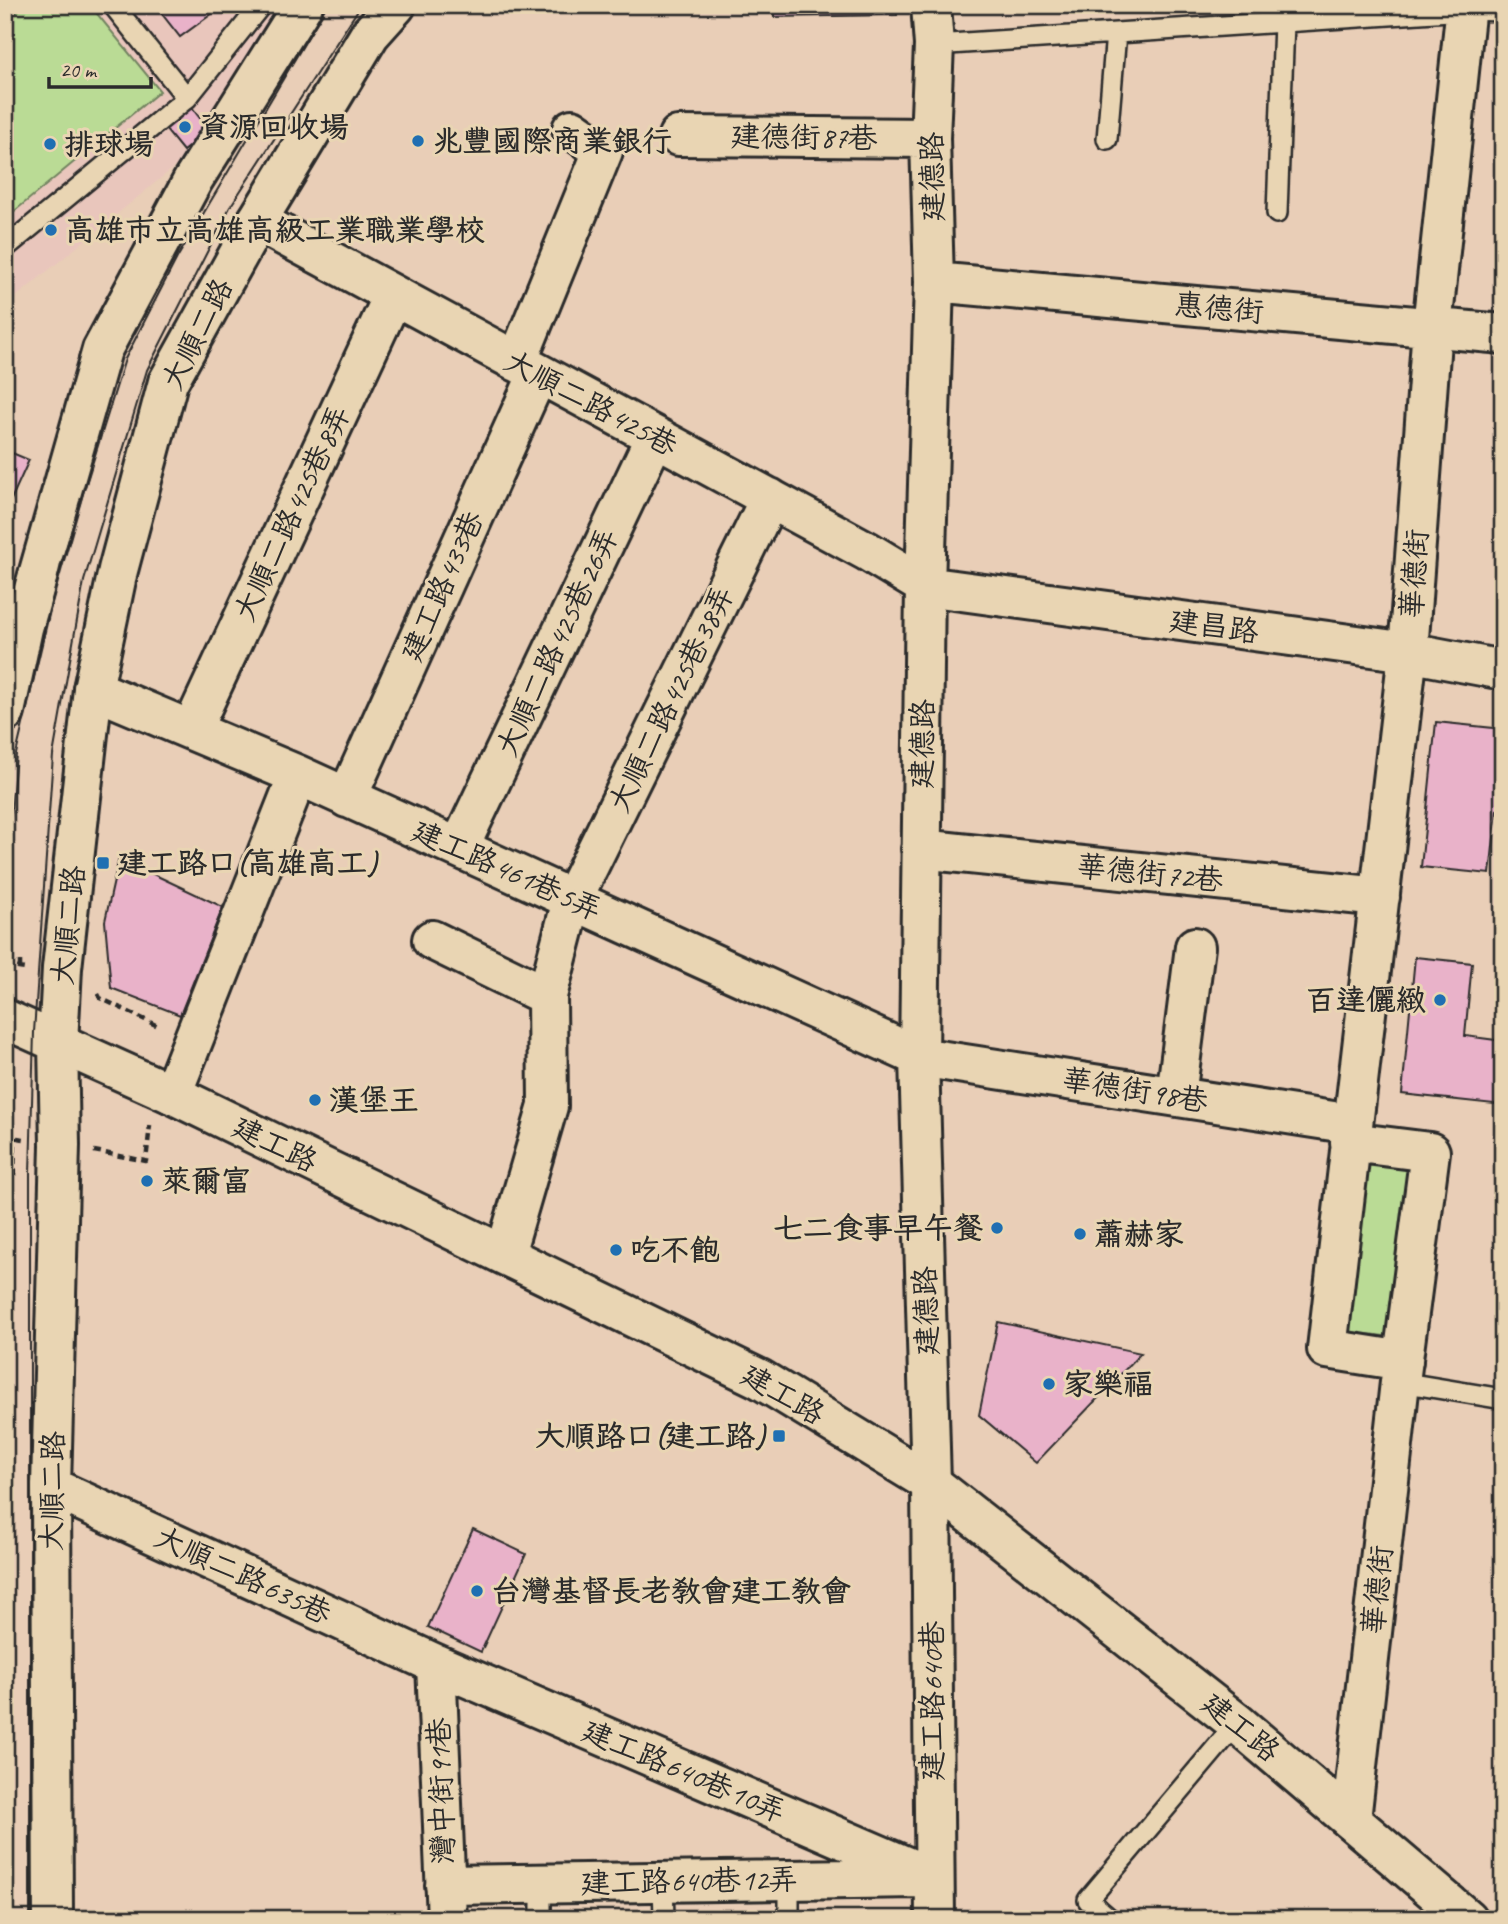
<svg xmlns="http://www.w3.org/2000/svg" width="1508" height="1924" viewBox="0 0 1508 1924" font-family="Caveat,'LXGW WenKai TC',sans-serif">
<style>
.built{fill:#e9c6bc}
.green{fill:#badb95;stroke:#728360;stroke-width:2}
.building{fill:#e9b2c9;stroke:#2b2b2b;stroke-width:2}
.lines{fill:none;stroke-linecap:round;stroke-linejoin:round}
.lane-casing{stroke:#2b2b2b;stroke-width:24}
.street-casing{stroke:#2b2b2b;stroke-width:44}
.secondary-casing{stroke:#2b2b2b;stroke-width:44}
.path{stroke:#2b2b2b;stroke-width:4.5;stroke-dasharray:7 5;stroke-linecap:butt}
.lane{stroke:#e9d5b3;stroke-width:19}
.street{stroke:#e9d5b3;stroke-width:38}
.secondary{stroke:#e9d5b3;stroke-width:38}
.tram{stroke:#2b2b2b;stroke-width:2}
.poi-dot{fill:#1f6fb2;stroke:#e9d5b3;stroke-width:2.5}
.labels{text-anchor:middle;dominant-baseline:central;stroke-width:6;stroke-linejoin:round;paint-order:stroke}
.poi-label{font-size:30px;font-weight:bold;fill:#2b2b2b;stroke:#e9d5b3;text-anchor:start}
.street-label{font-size:30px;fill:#2b2b2b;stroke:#e9d5b3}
</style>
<rect width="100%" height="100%" fill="#e9ceb7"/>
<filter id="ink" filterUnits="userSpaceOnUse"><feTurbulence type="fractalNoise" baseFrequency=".0143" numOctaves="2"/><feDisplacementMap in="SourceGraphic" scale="14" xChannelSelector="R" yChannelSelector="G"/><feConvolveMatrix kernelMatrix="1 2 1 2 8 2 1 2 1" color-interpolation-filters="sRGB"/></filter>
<g filter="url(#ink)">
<!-- built -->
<path class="built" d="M5,5H288L189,155L5,306Z"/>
<!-- green -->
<path class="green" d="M25,5H90L160,91L5,219V22Z
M1361,1154L1413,1160L1393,1337L1341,1331Z"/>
<!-- building -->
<path class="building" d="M155,5H224L180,37Z
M774,5H897V15L774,17Z
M188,103L209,130L183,151L161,124Z
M5,450L29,460L5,513Z
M1436,722L1503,729V811L1497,810L1490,874L1421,867Z
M119,858L223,907L180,1015L111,988L105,921Z
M1415,957L1472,963L1465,1036L1503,1041V1105L1402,1094Z
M998,1322L1141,1353L1036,1463L979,1415Z
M473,1529L526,1554L481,1652L428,1627Z"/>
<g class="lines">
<defs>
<path id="lane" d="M113,5L187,98
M934,45L1465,10L1503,11
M1107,139L1116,33
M1277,213L1284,22
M5,248L187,98L261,5
M1400,1382L1503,1399
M789,1880V1919
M663,1882L664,1919
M541,1884V1919
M1110,1919L1088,1900L1237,1723"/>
<path id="street" d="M931,5L934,45L930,138L934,282L925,586L919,1057L931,1483L935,1919
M678,136L930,138
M257,221L867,551L925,586L1408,652L1503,670
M934,282L1503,334
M517,362L603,151L572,129
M93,689L298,775L919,1057L1352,1124
M192,729L393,296
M347,798L538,374
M459,848L655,437
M921,849L1380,897
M432,940L547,996
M172,1094L298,775
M1176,1096L1195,947
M1350,1142L1430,1152L1400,1382L1351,1820
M505,1254L548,1106L547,996L572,900L770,498
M1403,1361L1327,1349L1408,652L1432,327L1466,5
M51,1487L436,1664L933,1878
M436,1664L447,1919
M445,1885L919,1878"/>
<path id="secondary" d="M5,712L23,628L102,350L193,180L303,5
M5,1019L172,1094L760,1379L931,1483L1237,1723L1467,1919
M53,1919L51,1487L60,1145L58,1043L62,968L93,689L118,570L168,382L257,221L370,34L396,5"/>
</defs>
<!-- lane casing -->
<use href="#lane" class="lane-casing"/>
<!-- street casing -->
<use href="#street" class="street-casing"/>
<!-- secondary casing -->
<use href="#secondary" class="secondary-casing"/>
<!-- path -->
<path class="path" d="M5,966L25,969
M20,968V961
M98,994L100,998L160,1027
M5,1136L24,1139
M94,1151L146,1161L150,1125
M14,1176L15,1137"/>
<!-- lane -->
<use href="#lane" class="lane"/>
<!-- street -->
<use href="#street" class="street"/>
<!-- secondary -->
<use href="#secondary" class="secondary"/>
<!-- tram -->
<path class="tram" d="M5,888L16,754L61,564L125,359L177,258L327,5
M30,1919V1173L34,1032L53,755L84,581L147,370L230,207L361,5"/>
</g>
</g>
<!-- markers -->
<g class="poi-dot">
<circle cx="185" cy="127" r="7"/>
<circle cx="418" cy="141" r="7"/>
<circle cx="50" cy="144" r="7"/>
<circle cx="51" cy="230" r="7"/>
<rect x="96" y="856" width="14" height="14" rx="3.5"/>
<circle cx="1440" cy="1000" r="7"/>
<circle cx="315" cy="1100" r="7"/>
<circle cx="147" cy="1181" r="7"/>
<circle cx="997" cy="1228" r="7"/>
<circle cx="1080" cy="1234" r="7"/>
<circle cx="616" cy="1250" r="7"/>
<circle cx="1049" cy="1384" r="7"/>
<rect x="772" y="1429" width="14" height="14" rx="3.5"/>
<circle cx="477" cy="1591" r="7"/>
</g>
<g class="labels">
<!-- poi labels -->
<g class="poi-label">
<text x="199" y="127">資源回收場</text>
<text x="432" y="141">兆豐國際商業銀行</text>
<text x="64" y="144">排球場</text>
<text x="65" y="230">高雄市立高雄高級工業職業學校</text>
<text x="117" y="863">建工路口(高雄高工)</text>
<text x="1426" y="1000" text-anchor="end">百達儷緻</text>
<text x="329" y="1100">漢堡王</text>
<text x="161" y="1181">萊爾富</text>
<text x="983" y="1228" text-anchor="end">七二食事早午餐</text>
<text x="1094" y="1234">蕭赫家</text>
<text x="630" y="1250">吃不飽</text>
<text x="1063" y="1384">家樂福</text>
<text x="765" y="1436" text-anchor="end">大順路口(建工路)</text>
<text x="491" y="1591">台灣基督長老教會建工教會</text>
</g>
<!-- street labels -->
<g class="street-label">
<text transform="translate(804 137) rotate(1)">建德街87巷</text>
<text transform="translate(932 177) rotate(-91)">建德路</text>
<text transform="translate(1219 308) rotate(5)">惠德街</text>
<text transform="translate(197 334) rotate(-63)">大順二路</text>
<text transform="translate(591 403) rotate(28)">大順二路425巷</text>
<text transform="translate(292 513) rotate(-65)">大順二路425巷8弄</text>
<text transform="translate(1414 574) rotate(-86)">華德街</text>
<text transform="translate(442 586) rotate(-66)">建工路433巷</text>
<text transform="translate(1214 626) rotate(8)">建昌路</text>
<text transform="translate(557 642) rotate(-65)">大順二路425巷26弄</text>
<text transform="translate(671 699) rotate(-64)">大順二路425巷38弄</text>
<text transform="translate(922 744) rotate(-89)">建德路</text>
<text transform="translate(507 870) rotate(24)">建工路461巷5弄</text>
<text transform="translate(1150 873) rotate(6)">華德街72巷</text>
<text transform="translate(68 925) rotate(-84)">大順二路</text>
<text transform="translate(1135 1090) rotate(9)">華德街98巷</text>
<text transform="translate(275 1144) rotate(26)">建工路</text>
<text transform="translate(926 1311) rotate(-92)">建德路</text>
<text transform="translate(783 1394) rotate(30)">建工路</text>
<text transform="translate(52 1491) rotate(-89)">大順二路</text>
<text transform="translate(243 1575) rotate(25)">大順二路635巷</text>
<text transform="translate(1377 1590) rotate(-84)">華德街</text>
<text transform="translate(932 1701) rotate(-90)">建工路640巷</text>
<text transform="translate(1241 1727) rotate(39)">建工路</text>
<text transform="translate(684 1771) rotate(23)">建工路640巷10弄</text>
<text transform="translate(441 1791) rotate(-92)">灣中街91巷</text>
<text transform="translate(689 1881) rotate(-1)">建工路640巷12弄</text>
</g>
</g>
<!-- margin -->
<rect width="1508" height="1924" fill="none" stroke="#e9d5b3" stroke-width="28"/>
<rect x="14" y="14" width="1480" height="1896" fill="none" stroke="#2b2b2b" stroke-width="2.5" filter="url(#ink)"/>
<!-- scale -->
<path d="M49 77v10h102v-10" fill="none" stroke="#2b2b2b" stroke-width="3.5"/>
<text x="60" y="77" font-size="21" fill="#2b2b2b" stroke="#e9d5b3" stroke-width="5" paint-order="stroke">20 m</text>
</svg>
